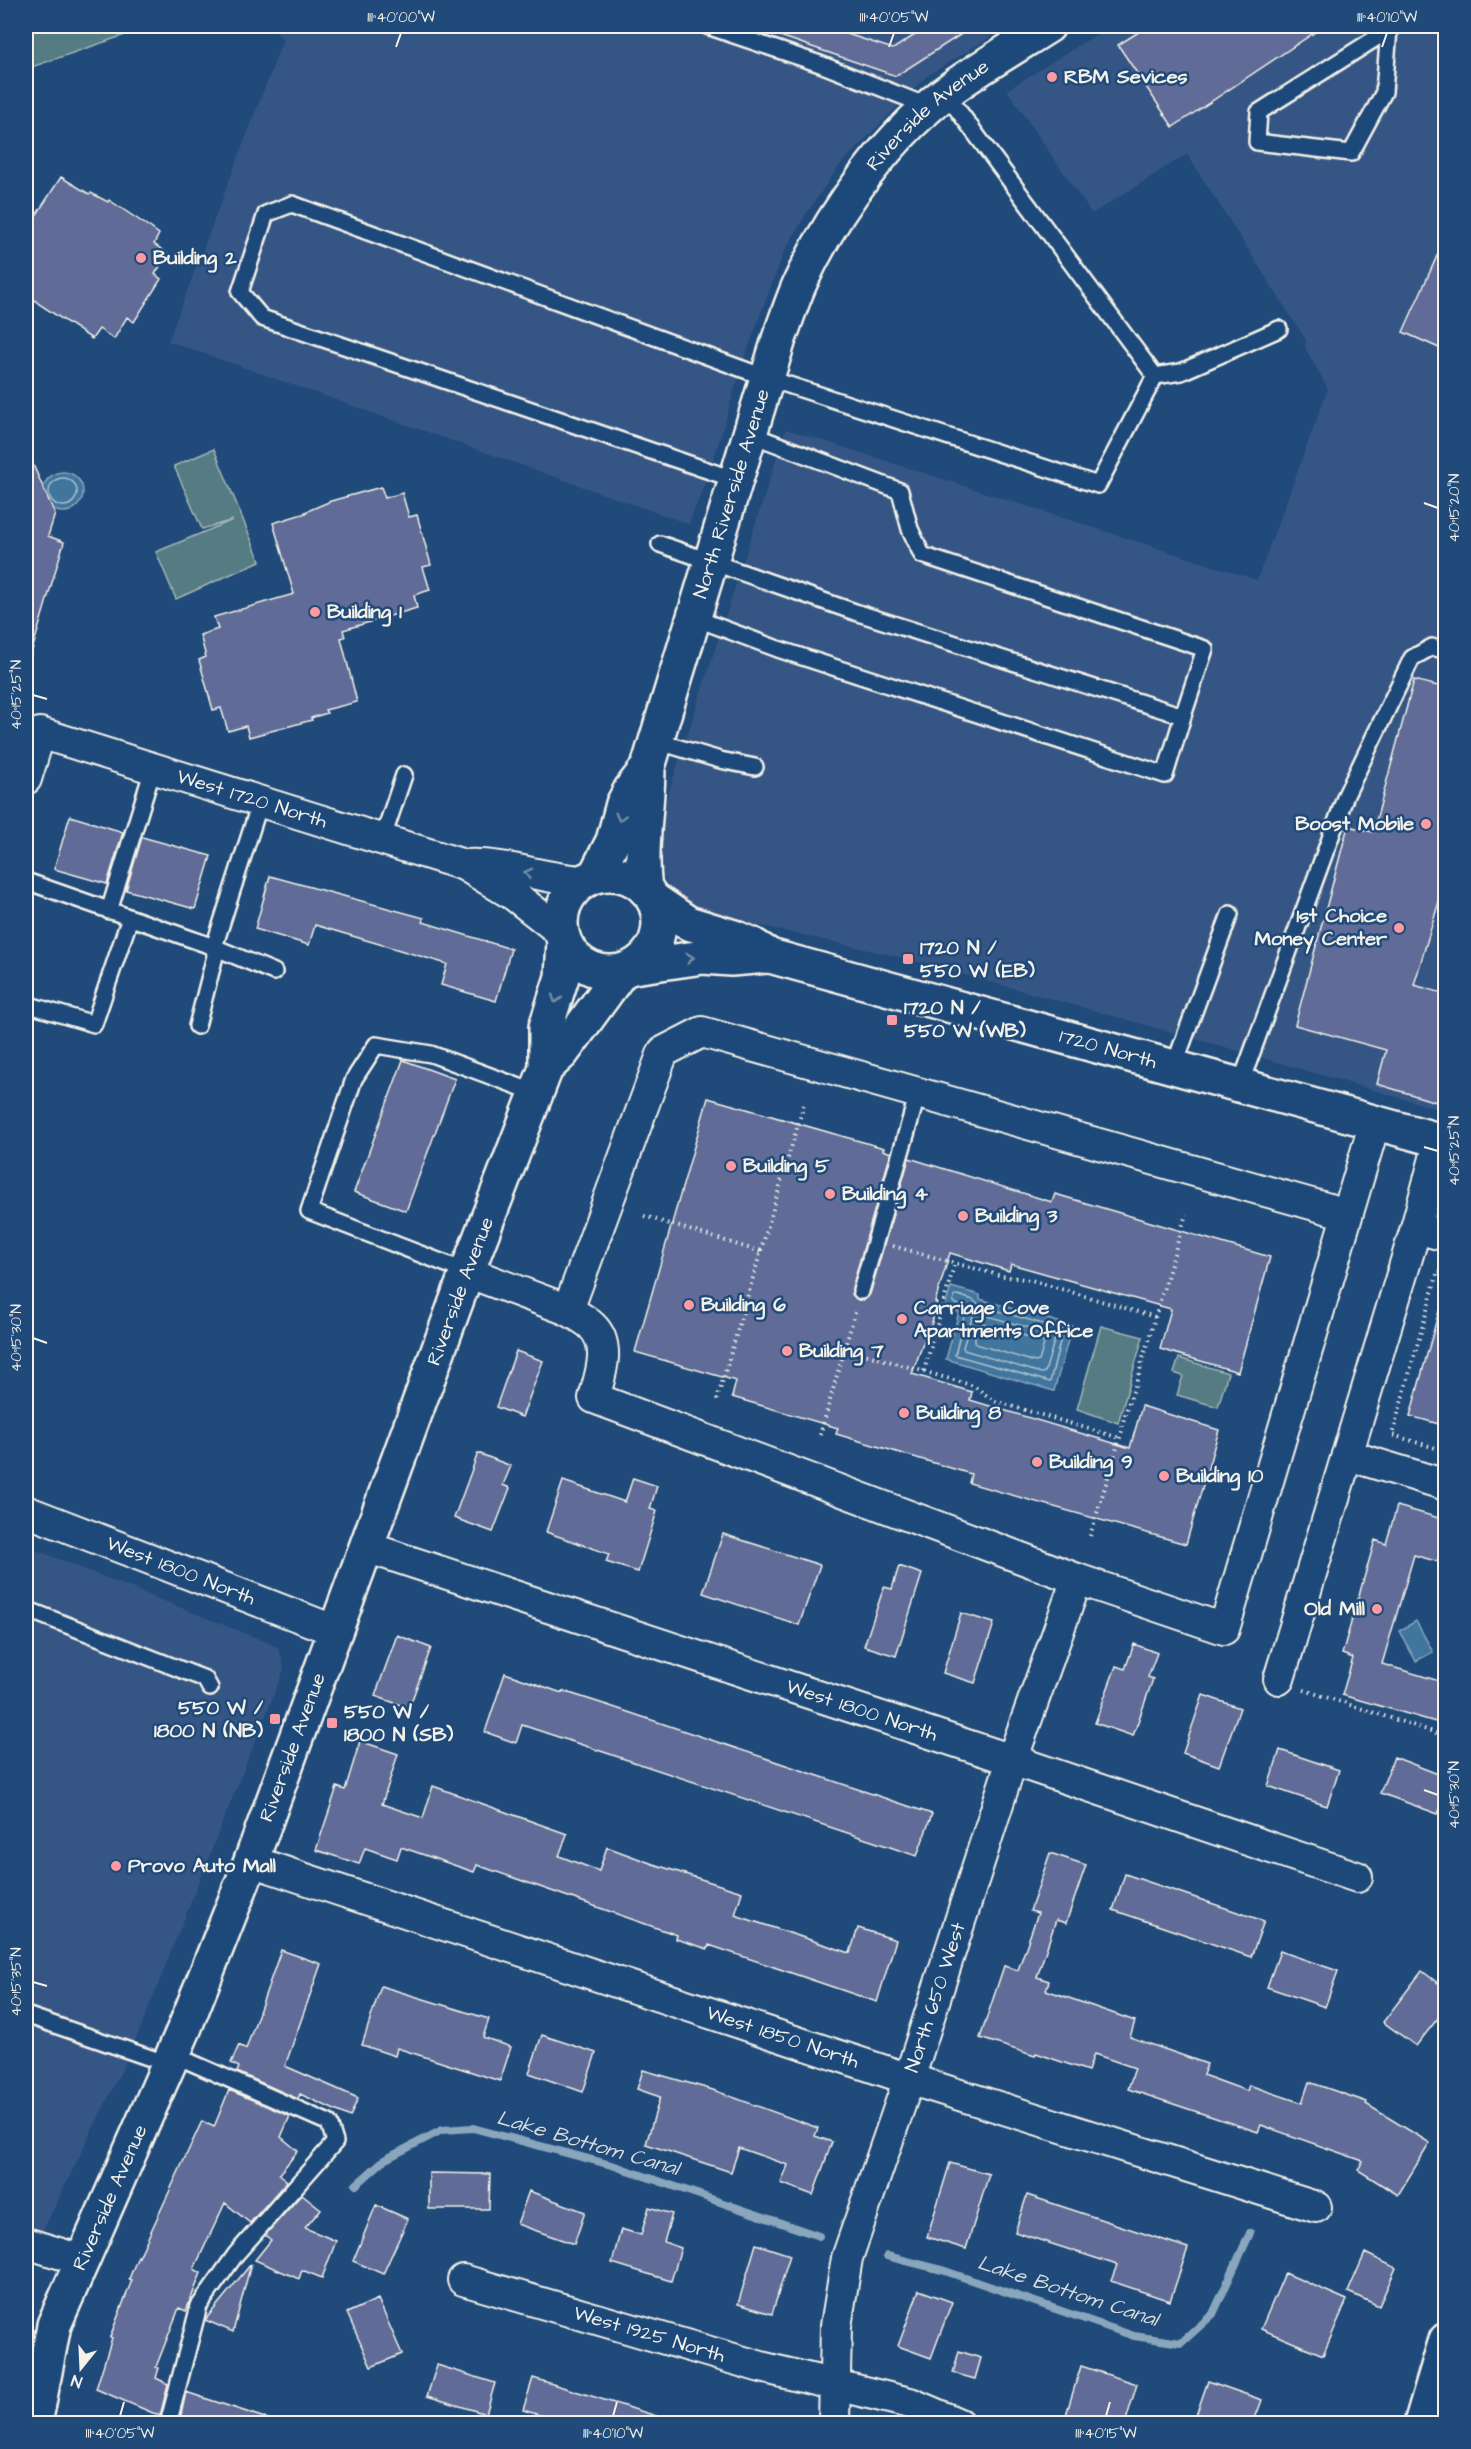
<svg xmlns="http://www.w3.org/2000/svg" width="1471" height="2449" viewBox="0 0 1471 2449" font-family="'Architects Daughter',sans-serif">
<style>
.built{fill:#365785}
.green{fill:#557c82;stroke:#a4b6b5;stroke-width:1.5}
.water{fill:#41749e;stroke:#89a6bc;stroke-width:1.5}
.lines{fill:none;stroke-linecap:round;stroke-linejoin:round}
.shore{stroke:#acbfca;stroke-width:1.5}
.stream{stroke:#89a6bc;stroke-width:8}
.building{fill:#606c97;stroke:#f4f1e8;stroke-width:1.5}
.service-casing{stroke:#f4f1e8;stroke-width:20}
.minor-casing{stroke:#f4f1e8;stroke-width:34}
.tertiary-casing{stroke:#f4f1e8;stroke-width:38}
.path{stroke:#f4f1e8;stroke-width:4;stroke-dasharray:1.5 4.5;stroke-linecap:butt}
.service{stroke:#1f4a7a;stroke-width:15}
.minor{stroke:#1f4a7a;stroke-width:30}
.tertiary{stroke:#1f4a7a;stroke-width:33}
.oneway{stroke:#748da6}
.ticks{fill:none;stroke:#f4f1e8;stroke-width:2}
.poi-dot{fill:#ff9aa2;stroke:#1f4a7a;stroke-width:2}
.labels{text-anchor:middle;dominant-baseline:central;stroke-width:5;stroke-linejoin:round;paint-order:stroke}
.poi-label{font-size:20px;font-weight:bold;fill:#f4f1e8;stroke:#1f4a7a;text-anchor:start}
.street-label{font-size:20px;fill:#f4f1e8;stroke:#1f4a7a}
.water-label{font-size:21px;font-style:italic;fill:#d9dedd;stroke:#1f4a7a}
.neatline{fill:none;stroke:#f4f1e8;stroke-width:2}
.ticks-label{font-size:15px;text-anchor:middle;fill:#f4f1e8}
</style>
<rect width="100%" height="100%" fill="#1f4a7a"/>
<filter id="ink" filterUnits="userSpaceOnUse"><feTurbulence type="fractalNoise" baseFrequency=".0167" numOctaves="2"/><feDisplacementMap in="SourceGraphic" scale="12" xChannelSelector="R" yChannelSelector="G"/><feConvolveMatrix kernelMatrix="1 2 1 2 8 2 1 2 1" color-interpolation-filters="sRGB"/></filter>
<g filter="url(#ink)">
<!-- built -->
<path class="built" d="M270,26H1008L927,76L839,166L808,211L784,252L765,302L741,368L710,471L689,524L168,341L283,40Z
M1110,26H1445V1111L1225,1047L900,957L703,913L676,897L665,881L659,868L657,829L786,429L1257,580L1328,389L1305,347L1306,340L1187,154L1092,214L1007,90Z
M26,1546L269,1643L278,1648L282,1658L284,1669L132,2049L26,2265Z"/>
<!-- green -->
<path class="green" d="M26,26H151L26,69Z
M214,449L260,561L176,599L156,552L233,520L202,529L174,466Z
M1101,1326L1143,1337L1118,1423L1077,1409Z
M1179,1358L1228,1373L1218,1407L1177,1395L1183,1376L1174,1373Z"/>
<!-- water -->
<path class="water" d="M43 492a20 20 0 1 1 40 0a20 20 0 1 1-40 0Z
M951,1287L980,1295V1299L1072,1326L1054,1391L946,1359L959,1312L945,1307Z
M1416,1621L1433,1652L1416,1661L1399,1631Z"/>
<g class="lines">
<!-- shore -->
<path class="shore" d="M49 492a14 14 0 1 1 28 0a14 14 0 1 1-28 0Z
M958,1295L973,1300L979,1305L1063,1330L1050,1382L955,1355L965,1313L962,1307L953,1302L955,1296Z
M974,1312L1054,1335L1055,1338L1045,1372L1041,1373L964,1350L963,1347Z
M982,1323L1042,1341L1044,1344L1039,1361L1035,1362L976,1344C973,1339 977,1326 982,1323Z"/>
<!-- stream -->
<path class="stream" d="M356,2185L384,2160L442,2130L473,2128L615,2166L819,2236
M887,2256L942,2270L1134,2336L1181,2343L1213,2314L1250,2233"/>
</g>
<!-- building -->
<path class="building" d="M761,26H838L835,30L893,49L929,26H974L896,76L760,29Z
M1148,26H1324L1173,127L1118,45Z
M61,177L89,194L91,193L108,202L109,200L151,228L159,234L154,244L168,254L155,274L161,279L134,322L127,317L114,339L99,329L92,339L39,304L26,292V231Z
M1446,236V351L1403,332Z
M26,449L55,514L48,536L64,542L31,654L26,653Z
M381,487L385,498L402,493L409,517L417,515L431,565L423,567L430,590L414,595L417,608L343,630L345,637L341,638L357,702L325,710L327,713L311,718L312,720L249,737L246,726L228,731L221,708L213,710L199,660L206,657L200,635L218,629L214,617L294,594L273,523L306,513L305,512L331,501Z
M1414,680L1446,688V878L1414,985L1446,994V1105L1377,1084L1386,1050L1295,1025L1348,826L1373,832Z
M70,816L123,832L107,884L54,869Z
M142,837L211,856L195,909L126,890Z
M270,876L424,918L423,922L511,949L496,1001L441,985L447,964L315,925L309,945L255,929Z
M403,1060L455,1079L406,1211L354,1192Z
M708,1098L884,1148L883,1150L891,1153L852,1288V1294L858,1300H864L870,1294L909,1158L1052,1202L1055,1194L1270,1257L1238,1372L1160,1349L1171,1309L1011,1264L1009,1271L950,1253L935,1302L937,1303L929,1334L926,1335L912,1374L972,1392L970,1400L1130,1448L1142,1406L1219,1430L1186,1544L969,1483L971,1474L836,1434L838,1428L732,1397L736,1381L635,1352Z
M1439,1311L1446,1312V1426L1410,1416Z
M516,1351L543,1361L522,1417L496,1407Z
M478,1453L511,1466L503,1485L510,1488L493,1532L454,1518Z
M633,1478L657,1486L650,1509L657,1511L638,1572L606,1562L609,1554L546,1532L563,1481L625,1502Z
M1397,1506L1446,1520V1564L1414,1555L1382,1664L1446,1683V1725L1342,1695L1353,1658L1342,1654L1375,1540L1386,1544Z
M723,1534L820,1565L799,1625L703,1593Z
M899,1566L922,1574L896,1656L864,1646L884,1587L892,1589Z
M961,1613L994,1623L975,1683L943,1673Z
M397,1635L431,1648L409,1708L375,1696Z
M1134,1644L1157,1653L1148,1677L1153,1679L1133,1736L1095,1723L1116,1666L1125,1669Z
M505,1673L562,1693L563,1691L610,1706L932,1814L917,1856L522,1725L516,1743L485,1732Z
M1203,1695L1240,1708L1219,1766L1183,1753Z
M360,1741L398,1754L382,1804L423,1818L433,1786L567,1834L559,1856L599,1871L607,1847L653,1864L742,1892L735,1915L850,1953L858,1928L896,1940L877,2002L709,1945L708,1949L676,1939L677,1935L477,1865L474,1872L401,1847L397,1859L365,1848L359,1864L316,1850L337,1787L345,1790Z
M1280,1750L1339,1770L1327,1806L1268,1786Z
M1394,1757L1446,1777V1795L1438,1814L1380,1793Z
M1050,1853L1086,1865L1066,1923L1056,1920L1037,1977L1049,1981L1046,1990L1135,2021L1130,2037L1207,2064L1203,2075L1247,2091L1249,2085L1302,2103L1309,2082L1367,2102L1366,2104L1430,2143L1398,2195L1358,2170L1363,2161L1261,2125L1258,2132L1128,2089L1135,2068L1094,2054L1088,2071L1036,2053L1035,2056L980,2038L1004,1966L1018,1970L1038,1913L1030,1911Z
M1125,1874L1264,1921L1251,1957L1113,1910Z
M281,1950L321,1964L285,2066L358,2098L350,2117L300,2094L298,2099L237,2072L239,2067L231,2063L239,2045L246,2049Z
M1280,1951L1338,1971L1325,2007L1267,1987Z
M1422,1971L1446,1989V2008L1416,2046L1383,2022Z
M381,1986L489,2019L483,2037L511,2047L500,2081L397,2048L395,2056L362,2045Z
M542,2035L596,2053L583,2092L529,2073Z
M643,2070L713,2090L818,2128L815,2136L832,2142L813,2195L781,2183L788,2165L739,2148L731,2172L646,2144L660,2097L637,2089Z
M229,2090L290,2116L281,2137L298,2151L279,2174L287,2181L250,2223L225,2203L194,2269L201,2273L186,2311L179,2308L156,2367L159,2368L156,2378L168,2384L160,2416L96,2389L112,2338L110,2337L132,2280L129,2279L138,2256L139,2257L202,2121L214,2127Z
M950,2163L989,2174L966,2249L927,2237Z
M429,2173L490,2174L489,2209H429Z
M529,2191L585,2212L574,2244L517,2224Z
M302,2194L321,2209L305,2228L336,2241L322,2278L302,2270L299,2279L255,2260L271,2240L265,2235Z
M1027,2195L1188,2248L1170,2301L1111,2281L1117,2265L1015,2232Z
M376,2205L408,2219L383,2274L353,2261Z
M649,2207L672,2214L664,2242L681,2248L671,2281L612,2263L621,2229L641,2235Z
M756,2244L790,2255L772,2314L738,2304Z
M1365,2253L1396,2268L1379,2306L1348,2292Z
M251,2264L233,2332L205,2320Z
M1285,2273L1347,2300L1323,2355L1261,2329Z
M919,2290L952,2302L931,2358L898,2346Z
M378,2299L402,2354L371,2367L347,2313Z
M959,2351L981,2358L975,2379L953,2373Z
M437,2365L495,2383L486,2414L427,2396Z
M1081,2366L1137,2384L1125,2424H1083L1065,2418Z
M533,2378L663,2418V2424H569L523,2410Z
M1208,2381L1262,2400L1253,2424H1193Z
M186,2392L271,2420L270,2424H179Z"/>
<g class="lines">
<defs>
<path id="service" d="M707,26L820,64L930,107
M1389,29L1384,92L1351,153L1257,142L1259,112L1395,26
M1155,376L1181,372L1279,329
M736,480L262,318L240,292L266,214L292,204L767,378L1098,485L1155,376L946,94
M660,544L855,612L1183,716L1205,649L922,555L910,529L900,491L750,434
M695,618L778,649L1165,775L1183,716
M656,741L720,760L755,767
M382,840L404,775
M26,881L214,947L260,803
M109,911L153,769
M26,1004L94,1024L130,918
M197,1026L215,956L214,947L274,972
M1174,1066L1230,914
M1240,1085L1346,795L1412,658L1432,647L1446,651
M467,1272L309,1211L354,1079L376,1045L431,1054L536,1093
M861,1291L918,1093
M26,1609L205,1679L210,1688
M26,2015L168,2064
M168,2424L199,2306L236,2254L335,2142L329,2123L172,2054"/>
<g id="minor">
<path id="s1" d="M26,779L40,733L464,865L515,896L561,932"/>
<path d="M467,865C508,863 545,880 586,881"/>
<path d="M1347,1214L702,1032L663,1052L568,1310C576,1315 586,1320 592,1326C612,1345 600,1376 594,1398L1077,1579L1224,1629L1375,1122"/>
<path d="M1416,1228L1440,1140"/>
<path d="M467,1272L568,1310"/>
<path d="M1347,1455L1446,1485"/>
<path id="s2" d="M26,1511L336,1631"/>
<path id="s3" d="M366,1547L1012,1760L1357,1877"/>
<path d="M1279,1679L1416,1228L1446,1236"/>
<path id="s4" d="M251,1861L909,2079L1316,2207"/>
<path d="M26,2243L81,2260"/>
<path id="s5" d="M463,2280L761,2367L910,2403L959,2424"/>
<path id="s6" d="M834,2424L836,2326L847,2258L909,2079L1012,1760L1077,1579"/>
</g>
<g id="tertiary">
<circle cx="610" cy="923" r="49"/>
<path d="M595,876L613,841L623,804L631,789L648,767"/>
<path id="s7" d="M645,889C639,847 648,808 648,767L779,339C786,320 792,301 800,283C833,211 891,131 956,85C986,64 1018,45 1048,26"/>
<path id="s8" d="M653,899L688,923L734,937L753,945L770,956L1446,1142"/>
<path d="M633,967L703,957L731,959L768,956"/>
<path d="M546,1068L562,1053L621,972"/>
<path id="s9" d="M35,2424L54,2325L185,2027L251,1861L467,1272L546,1068V1027L562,977L564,941"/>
<path d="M1421,2424L1446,2340"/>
</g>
</defs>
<!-- service casing -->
<use href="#service" class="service-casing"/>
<!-- minor casing -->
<use href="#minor" class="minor-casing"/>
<!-- tertiary casing -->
<use href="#tertiary" class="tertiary-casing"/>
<!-- path -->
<path class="path" d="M644,1216L761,1252
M893,1246L1002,1276L1031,1280L1155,1317
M1446,1274L1438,1271L1392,1435L1446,1451
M843,1353L857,1352L974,1386L994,1401L1120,1438
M924,1371L955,1262
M717,1400L804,1104
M820,1435L856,1309
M1090,1536L1122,1431C1124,1406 1138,1386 1142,1361L1186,1214
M1304,1690L1446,1736"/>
<!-- service -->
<use href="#service" class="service"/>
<!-- minor -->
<use href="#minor" class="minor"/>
<!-- tertiary -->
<use href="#tertiary" class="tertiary"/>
</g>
<!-- one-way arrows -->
<defs><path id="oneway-chevron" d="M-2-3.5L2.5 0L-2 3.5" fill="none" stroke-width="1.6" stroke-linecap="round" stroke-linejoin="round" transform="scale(1.5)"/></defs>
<g class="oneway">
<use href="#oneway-chevron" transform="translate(620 817) rotate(104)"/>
<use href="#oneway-chevron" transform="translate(528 873) rotate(-165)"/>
<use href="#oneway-chevron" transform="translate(690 958) rotate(-6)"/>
<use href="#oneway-chevron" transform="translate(556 999) rotate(108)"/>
</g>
</g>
<!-- ticks -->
<path class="ticks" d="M396,47L401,33M889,47L894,33M1382,47L1387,33M1424,503L1438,508M33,695L47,699M1424,1147L1438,1151M33,1338L47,1343M1424,1790L1438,1795M33,1982L47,1986M120,2416L124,2402M613,2416L617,2402M1106,2416L1110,2402"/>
<!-- markers -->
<g class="poi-dot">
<circle cx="1052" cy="77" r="6"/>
<circle cx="141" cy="258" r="6"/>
<circle cx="315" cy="612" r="6"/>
<circle cx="1426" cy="824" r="6"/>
<circle cx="1399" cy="928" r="6"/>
<rect x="902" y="953" width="12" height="12" rx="3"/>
<rect x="886" y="1014" width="12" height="12" rx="3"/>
<circle cx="731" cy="1166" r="6"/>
<circle cx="830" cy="1194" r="6"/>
<circle cx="963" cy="1216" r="6"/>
<circle cx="689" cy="1305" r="6"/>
<circle cx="902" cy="1319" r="6"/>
<circle cx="787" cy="1351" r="6"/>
<circle cx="904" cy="1413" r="6"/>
<circle cx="1037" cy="1462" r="6"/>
<circle cx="1164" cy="1476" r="6"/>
<circle cx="1377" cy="1609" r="6"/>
<rect x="269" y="1713" width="12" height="12" rx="3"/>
<rect x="326" y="1717" width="12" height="12" rx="3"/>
<circle cx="116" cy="1866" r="6"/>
</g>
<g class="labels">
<!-- poi labels -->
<g class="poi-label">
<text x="1064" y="77">RBM Sevices</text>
<text x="153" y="258">Building 2</text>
<text x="327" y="612">Building 1</text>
<text x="1414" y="824" text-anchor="end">Boost Mobile</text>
<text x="1387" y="916" text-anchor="end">1st Choice<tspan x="1387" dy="23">Money Center</tspan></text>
<text x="920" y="948">1720 N /<tspan x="920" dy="23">550 W (EB)</tspan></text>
<text x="904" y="1008">1720 N /<tspan x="904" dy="23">550 W (WB)</tspan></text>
<text x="743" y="1166">Building 5</text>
<text x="842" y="1194">Building 4</text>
<text x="975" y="1216">Building 3</text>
<text x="701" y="1305">Building 6</text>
<text x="914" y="1308">Carriage Cove<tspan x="914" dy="23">Apartments Office</tspan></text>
<text x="799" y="1351">Building 7</text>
<text x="916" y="1413">Building 8</text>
<text x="1049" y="1462">Building 9</text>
<text x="1176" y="1476">Building 10</text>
<text x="1365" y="1609" text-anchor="end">Old Mill</text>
<text x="263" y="1708" text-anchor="end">550 W /<tspan x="263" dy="23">1800 N (NB)</tspan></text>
<text x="344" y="1712">550 W /<tspan x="344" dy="23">1800 N (SB)</tspan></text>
<text x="128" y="1866">Provo Auto Mall</text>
</g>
<!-- street labels -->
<g class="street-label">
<text stroke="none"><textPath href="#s7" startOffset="843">Riverside Avenue</textPath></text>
<text stroke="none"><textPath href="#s7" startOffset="408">North Riverside Avenue</textPath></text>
<text stroke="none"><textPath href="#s1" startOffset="270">West 1720 North</textPath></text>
<text stroke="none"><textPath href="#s8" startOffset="482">1720 North</textPath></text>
<text stroke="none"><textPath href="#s9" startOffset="1212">Riverside Avenue</textPath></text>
<text stroke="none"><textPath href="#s2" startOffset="166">West 1800 North</textPath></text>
<text stroke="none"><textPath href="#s3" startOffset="522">West 1800 North</textPath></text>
<text stroke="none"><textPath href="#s9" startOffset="726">Riverside Avenue</textPath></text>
<text stroke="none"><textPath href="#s6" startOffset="442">North 650 West</textPath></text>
<text stroke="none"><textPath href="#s4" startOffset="560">West 1850 North</textPath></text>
<text stroke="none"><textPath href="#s9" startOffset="240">Riverside Avenue</textPath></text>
<text stroke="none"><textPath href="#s5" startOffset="194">West 1925 North</textPath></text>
</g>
<!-- water labels -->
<g class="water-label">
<text transform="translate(588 2143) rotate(16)">Lake Bottom Canal</text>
<text transform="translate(1068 2291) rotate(18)">Lake Bottom Canal</text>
</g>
</g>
<!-- margin -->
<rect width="1471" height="2449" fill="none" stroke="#1f4a7a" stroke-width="66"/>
<!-- north arrow -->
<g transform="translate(81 2368) rotate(198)" stroke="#1f4a7a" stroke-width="4.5" paint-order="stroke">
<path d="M0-4.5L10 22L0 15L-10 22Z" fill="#f4f1e8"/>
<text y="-9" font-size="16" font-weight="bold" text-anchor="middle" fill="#f4f1e8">N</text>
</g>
<rect x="33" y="33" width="1405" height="2383" class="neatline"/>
<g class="ticks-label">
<text x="401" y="22">111°40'00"W</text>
<text x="894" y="22">111°40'05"W</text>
<text x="1387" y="22">111°40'10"W</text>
<text transform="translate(1454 508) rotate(-90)" y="5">40°15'20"N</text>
<text transform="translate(16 695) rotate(-90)" y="5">40°15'25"N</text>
<text transform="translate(1454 1151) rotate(-90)" y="5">40°15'25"N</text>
<text transform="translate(16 1338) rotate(-90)" y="5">40°15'30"N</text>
<text transform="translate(1454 1795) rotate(-90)" y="5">40°15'30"N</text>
<text transform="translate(16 1982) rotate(-90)" y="5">40°15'35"N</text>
<text x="120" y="2438">111°40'05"W</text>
<text x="613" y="2438">111°40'10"W</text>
<text x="1106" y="2438">111°40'15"W</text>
</g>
</svg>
